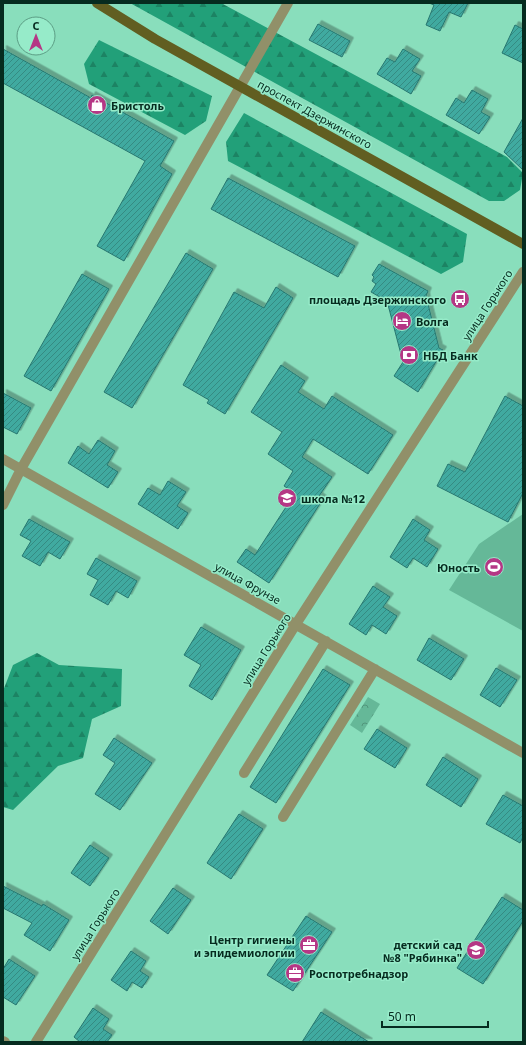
<svg xmlns="http://www.w3.org/2000/svg" width="526" height="1045" viewBox="0 0 526 1045" font-family="'Noto Sans',sans-serif">
<style>
.grass{fill:#65b898}
.forest{fill:url(#forest-firs)}
.park{fill:url(#park-crowns)}
.building{fill:url(#building-hatch);stroke:#277770;filter:url(#shadow)}
.lines{fill:none;stroke-linecap:round;stroke-linejoin:round}
.minor{stroke:#919069;stroke-width:10}
.major{stroke:#615e21;stroke-width:10}
.labels{text-anchor:middle;dominant-baseline:central;stroke-width:3;stroke-linejoin:round;paint-order:stroke}
.poi-label{font-size:11px;font-weight:bold;fill:#062b1f;stroke:#96ebc9;text-anchor:start}
.street-label{font-size:11px;fill:#062b1f;stroke:#96ebc9}
</style>
<defs>
<pattern id="forest-firs" width="22" height="20" patternUnits="userSpaceOnUse"><rect width="22" height="20" fill="#22a079"/><path d="M5 1l3.5 6h-7zM16 11l3.5 6h-7z" fill="#1c8363"/></pattern>
<pattern id="park-crowns" width="20" height="18" patternUnits="userSpaceOnUse"><rect width="20" height="18" fill="#65b898"/><path d="M2 6a3 3 0 1 1 6 0M12 15a3 3 0 1 1 6 0" fill="none" stroke="#51967b"/></pattern>
<pattern id="building-hatch" width="6" height="6" patternUnits="userSpaceOnUse"><rect width="6" height="6" fill="#41aaa0"/><path d="M-1 1l2-2M0 6l6-6M5 7l2-2" fill="none" stroke="#348b82"/></pattern>
<filter id="shadow"><feDropShadow dx="3.5" dy="-3.5" stdDeviation="0" flood-color="#0004"/></filter>
</defs>
<rect width="100%" height="100%" fill="#89debc"/>
<!-- grass -->
<path class="grass" d="M523,514V631L449,590L479,544Z"/>
<!-- forest -->
<path class="forest" d="M130,3H221L507,157L523,173L520,190L504,201H489Z
M99,40L212,96L206,121L185,135L89,84L84,64Z
M244,113L467,234L463,262L441,274L228,161L226,142Z
M37,653L59,665L122,669L121,706L92,719L83,758L58,766L13,810L3,807V691L13,665Z"/>
<!-- park -->
<path class="park" d="M368,697L380,704L362,733L350,725Z"/>
<!-- building -->
<path class="building" d="M429,3H468L461,17L449,12L440,31L426,25L434,5Z
M318,24L350,41L342,57L309,40Z
M515,25L523,29V63L502,53Z
M3,49L91,98L92,95L174,141L160,166L172,174L124,261L97,246L145,161L3,83Z
M403,49L420,59L412,71L421,76L411,94L377,74L387,58L395,62Z
M472,90L488,99L481,112L490,117L479,134L446,115L456,98L464,103Z
M523,118V170L504,152Z
M228,178L355,246L338,277L211,209Z
M186,253L213,269L132,408L104,392Z
M379,264L428,291L426,296L439,348L443,350L418,392L394,376L403,362L387,301L371,292L376,284L372,281L374,277L372,275Z
M82,274L109,289L51,391L24,376Z
M276,287L293,298L225,414L207,403L209,400L183,385L234,292L264,308Z
M281,365L305,381L298,392L324,409L332,396L393,435L368,474L313,439L302,457L332,477L319,496L323,499L269,583L237,562L246,549L255,555L295,493L284,486L293,471L268,454L282,432L251,412Z
M3,393L31,408L17,434L3,427Z
M505,396L523,406V493L508,522L437,486L448,464L465,472Z
M98,440L115,451L107,465L118,472L108,488L68,463L78,446L89,454Z
M168,481L186,492L177,506L188,513L178,529L138,504L148,488L160,495Z
M29,519L70,542L60,559L48,552L40,566L22,556L31,541L20,535Z
M413,519L430,530L424,540L438,549L427,567L413,558L407,568L390,557Z
M96,558L137,581L128,598L116,591L108,605L90,595L98,580L87,574Z
M373,586L390,597L383,607L397,616L386,634L372,625L366,635L349,624Z
M201,627L241,650L212,700L189,686L201,665L184,655Z
M429,638L464,659L451,680L417,660Z
M496,668L517,680L500,707L480,695Z
M323,669L350,685L276,803L250,787Z
M377,729L407,748L395,768L364,749Z
M114,738L152,763L120,810L95,794L115,763L103,755Z
M443,757L478,779L461,807L426,785Z
M503,795L523,806V837L520,843L486,824Z
M239,814L263,829L231,879L207,863Z
M90,845L109,858L90,886L71,873Z
M3,886L42,906L43,904L69,920L50,951L24,935L32,923L3,908Z
M173,888L191,900L168,934L150,921Z
M502,897L523,910V921L483,984L457,968Z
M306,916L332,932L293,991L267,975Z
M131,951L146,961L140,971L149,977L142,988L132,982L127,991L111,980Z
M9,959L35,976L16,1005L3,997V969Z
M93,1008L109,1019L103,1029L112,1035L107,1042H80L74,1037Z
M321,1012L369,1042H302Z"/>
<g class="lines">
<!-- minor -->
<path class="minor" d="M3,459L523,753
M3,505L21,469L288,3
M244,773L326,641
M283,817L375,669
M3,1041L5,1042
M36,1042L296,624L523,272"/>
<!-- major -->
<path class="major" d="M97,3L155,39L523,244"/>
</g>
<!-- icons -->
<defs>
<symbol id="shop-disc" viewBox="-11 -11 22 22"><circle r="9.5" fill="#b53785" stroke="#96ebc9"/><path d="M-5-2.5h2.3a2.7 3.5 0 0 1 5.4 0H5L5.5 6h-11ZM-1.5-2.5h3a1.5 2.3 0 0 0-3 0Z" fill="#fff"/></symbol>
<symbol id="bus-disc" viewBox="-11 -11 22 22"><circle r="9.5" fill="#b53785" stroke="#96ebc9"/><path d="M-5-6H5V4H4V6H2V4H-2V6H-4V4H-5ZM-3.5-4V0h7V-4ZM-3.5 1.2v1.5H-2V1.2ZM2 1.2v1.5H3.5V1.2Z" fill="#fff"/></symbol>
<symbol id="hotel-disc" viewBox="-11 -11 22 22"><circle r="9.5" fill="#b53785" stroke="#96ebc9"/><path d="M-6-4.5h1.5V1H6V5H4.5V3h-9V5H-6ZM-4 0a1.8 1.8 0 1 1 3.6 0ZM.5 0V-2.5h3Q6-2.5 6 0Z" fill="#fff"/></symbol>
<symbol id="bank-disc" viewBox="-11 -11 22 22"><circle r="9.5" fill="#b53785" stroke="#96ebc9"/><path d="M-6-4H6V4H-6ZM0-2.3a2.3 2.3 0 1 0 0 4.6a2.3 2.3 0 1 0 0-4.6Z" fill="#fff"/></symbol>
<symbol id="school-disc" viewBox="-11 -11 22 22"><circle r="9.5" fill="#b53785" stroke="#96ebc9"/><path d="M0-5L7-2L0 1L-7-2ZM-4 1L0 2.5L4 1V4Q0 6-4 4Z" fill="#fff"/></symbol>
<symbol id="stadium-disc" viewBox="-11 -11 22 22"><circle r="9.5" fill="#b53785" stroke="#96ebc9"/><path d="M0-5a6.5 5 0 1 0 0 10a6.5 5 0 1 0 0-10ZM-3.5-1.8h7v3.6h-7Z" fill="#fff"/></symbol>
<symbol id="office-disc" viewBox="-11 -11 22 22"><circle r="9.5" fill="#b53785" stroke="#96ebc9"/><path d="M-6-3h4V-5.5h4V-3h4V5H-6ZM-1-4.5V-3h2v-1.5ZM-6 0V1H6V0Z" fill="#fff"/></symbol>
</defs>
<g fill-rule="evenodd">
<use href="#shop-disc" x="86" y="94" width="22" height="22"/>
<use href="#bus-disc" x="449" y="288" width="22" height="22"/>
<use href="#hotel-disc" x="391" y="310" width="22" height="22"/>
<use href="#bank-disc" x="398" y="344" width="22" height="22"/>
<use href="#school-disc" x="276" y="487" width="22" height="22"/>
<use href="#stadium-disc" x="483" y="556" width="22" height="22"/>
<use href="#office-disc" x="298" y="934" width="22" height="22"/>
<use href="#school-disc" x="465" y="939" width="22" height="22"/>
<use href="#office-disc" x="284" y="962" width="22" height="22"/>
</g>
<g class="labels">
<!-- poi labels -->
<g class="poi-label">
<text x="111" y="105">Бристоль</text>
<text x="446" y="299" text-anchor="end">площадь Дзержинского</text>
<text x="416" y="321">Волга</text>
<text x="423" y="355">НБД Банк</text>
<text x="301" y="498">школа №12</text>
<text x="480" y="567" text-anchor="end">Юность</text>
<text x="295" y="939" text-anchor="end">Центр гигиены<tspan x="295" dy="13">и эпидемиологии</tspan></text>
<text x="462" y="944" text-anchor="end">детский сад<tspan x="462" dy="13">№8 "Рябинка"</tspan></text>
<text x="309" y="973">Роспотребнадзор</text>
</g>
<!-- street labels -->
<g class="street-label">
<text transform="translate(315 114) rotate(29)">проспект Дзержинского</text>
<text transform="translate(487 305) rotate(-57)">улица Горького</text>
<text transform="translate(248 583) rotate(29)">улица Фрунзе</text>
<text transform="translate(266 649) rotate(-58)">улица Горького</text>
<text transform="translate(95 924) rotate(-58)">улица Горького</text>
</g>
</g>
<!-- border -->
<rect width="526" height="1045" fill="none" stroke="#062b1f" stroke-width="8"/>
<!-- north arrow -->
<g transform="translate(36 36)"><circle r="19" fill="#96ebc9" stroke="#5c9e85"/>
<path d="M0-3L7 15L0 10L-7 15Z" fill="#b53785"/>
<text y="-6" font-size="11" font-weight="bold" text-anchor="middle" fill="#062b1f">С</text>
</g>
<!-- scale -->
<path d="M382 1021v6h106v-6" fill="none" stroke="#062b1f" stroke-width="2"/>
<text x="388" y="1021" font-size="12" fill="#062b1f" stroke="#96ebc9" stroke-width="3" paint-order="stroke">50 m</text>
</svg>
